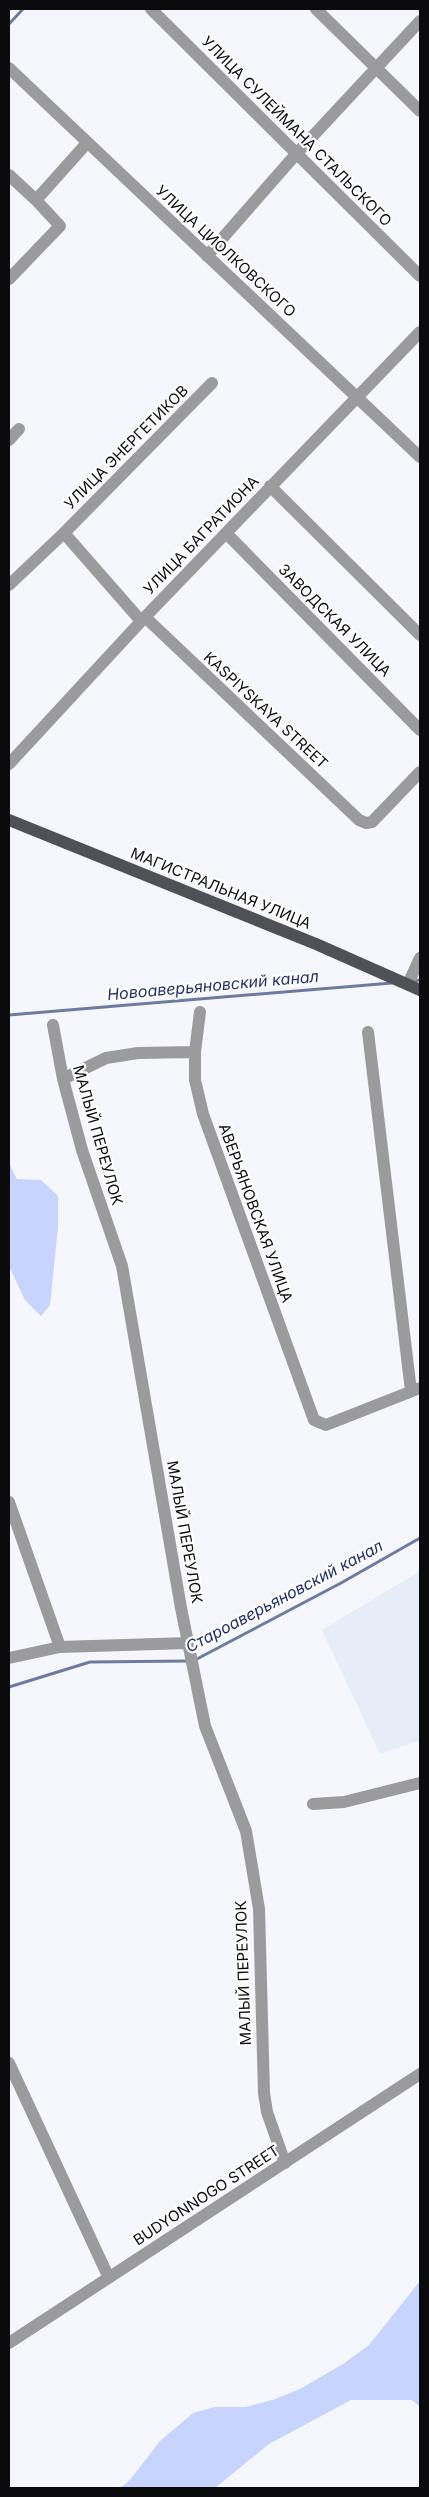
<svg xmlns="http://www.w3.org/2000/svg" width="429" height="2497" viewBox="0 0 429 2497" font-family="Inter,sans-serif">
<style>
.built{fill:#e7ecf9}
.green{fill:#c7d4fe}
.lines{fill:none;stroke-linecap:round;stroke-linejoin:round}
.stream{stroke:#6f7aa0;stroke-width:3}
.minor{stroke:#9b9b9e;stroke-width:12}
.major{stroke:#505156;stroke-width:12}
.labels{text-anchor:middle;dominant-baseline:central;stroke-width:4.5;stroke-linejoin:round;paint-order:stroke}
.street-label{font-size:15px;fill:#0b0b0d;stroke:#fff}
.water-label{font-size:16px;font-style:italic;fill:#242f6e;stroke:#fff}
</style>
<rect width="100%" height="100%" fill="#f5f7fd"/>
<!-- built -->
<path class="built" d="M420,1571V1740L380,1754L322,1630Z"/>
<!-- green -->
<path class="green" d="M9,1163L17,1179L41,1180L58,1196V1227L50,1305L41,1316L25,1300L9,1266Z
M420,2281V2407L412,2400H351L269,2444L215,2488H120L129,2481L160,2441L193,2413L215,2407H246L272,2400L300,2389L343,2364L369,2345Z"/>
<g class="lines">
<!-- stream -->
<path class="stream" d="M9,24L23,9
M413,981L420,980
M9,1015L392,983
M195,1660L341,1583L420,1538
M9,1687L90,1662L189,1661"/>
<!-- minor -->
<path class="minor" d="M151,9L420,276
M316,9L420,111
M9,68L420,457
M9,175L36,200
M207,256L297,153L420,21
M9,279L60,226L36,200L87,143
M9,440L19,429
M270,486L420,635
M64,533L141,621
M226,533L420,730
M9,585L64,533L212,383
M145,617L359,820L366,823L372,822L420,772
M9,764L145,617L420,332
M408,984L420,958
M200,1012L195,1052V1080L203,1114L314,1420L326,1425L420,1388
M53,1025L63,1079L82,1150L122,1266L181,1608L205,1726L246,1831L259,1909L264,2093L267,2112L285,2163
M368,1032L411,1391
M63,1079L106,1058L138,1053L195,1052
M9,1502L60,1647
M9,1658L60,1647L188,1643
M313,1804L344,1802L420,1783
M9,2063L108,2276
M9,2343L420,2074"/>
<!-- major -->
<path class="major" d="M9,820L316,944L420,990"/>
</g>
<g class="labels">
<!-- street labels -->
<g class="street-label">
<text transform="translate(297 131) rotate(45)">УЛИЦА СУЛЕЙМАНА СТАЛЬСКОГО</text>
<text transform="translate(226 251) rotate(43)">УЛИЦА ЦИОЛКОВСКОГО</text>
<text transform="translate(126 447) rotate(-45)">УЛИЦА ЭНЕРГЕТИКОВ</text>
<text transform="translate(201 535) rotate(-46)">УЛИЦА БАГРАТИОНА</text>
<text transform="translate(335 620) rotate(45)">ЗАВОДСКАЯ УЛИЦА</text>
<text transform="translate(266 710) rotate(43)">KASPIYSKAYA STREET</text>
<text transform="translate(221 888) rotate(22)">МАГИСТРАЛЬНАЯ УЛИЦА</text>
<text transform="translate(98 1135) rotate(74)">МАЛЫЙ ПЕРЕУЛОК</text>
<text transform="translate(256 1213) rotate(70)">АВЕРЬЯНОВСКАЯ УЛИЦА</text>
<text transform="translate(185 1532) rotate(80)">МАЛЫЙ ПЕРЕУЛОК</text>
<text transform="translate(243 1973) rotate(-92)">МАЛЫЙ ПЕРЕУЛОК</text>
<text transform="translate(206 2195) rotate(-33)">BUDYONNOGO STREET</text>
</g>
<!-- water labels -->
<g class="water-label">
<text transform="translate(213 985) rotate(-5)">Новоаверьяновский канал</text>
<text transform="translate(284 1596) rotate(-28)">Староаверьяновский канал</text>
</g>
</g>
<!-- border -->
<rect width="429" height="2497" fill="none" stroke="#0b0b0d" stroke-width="20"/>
</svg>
